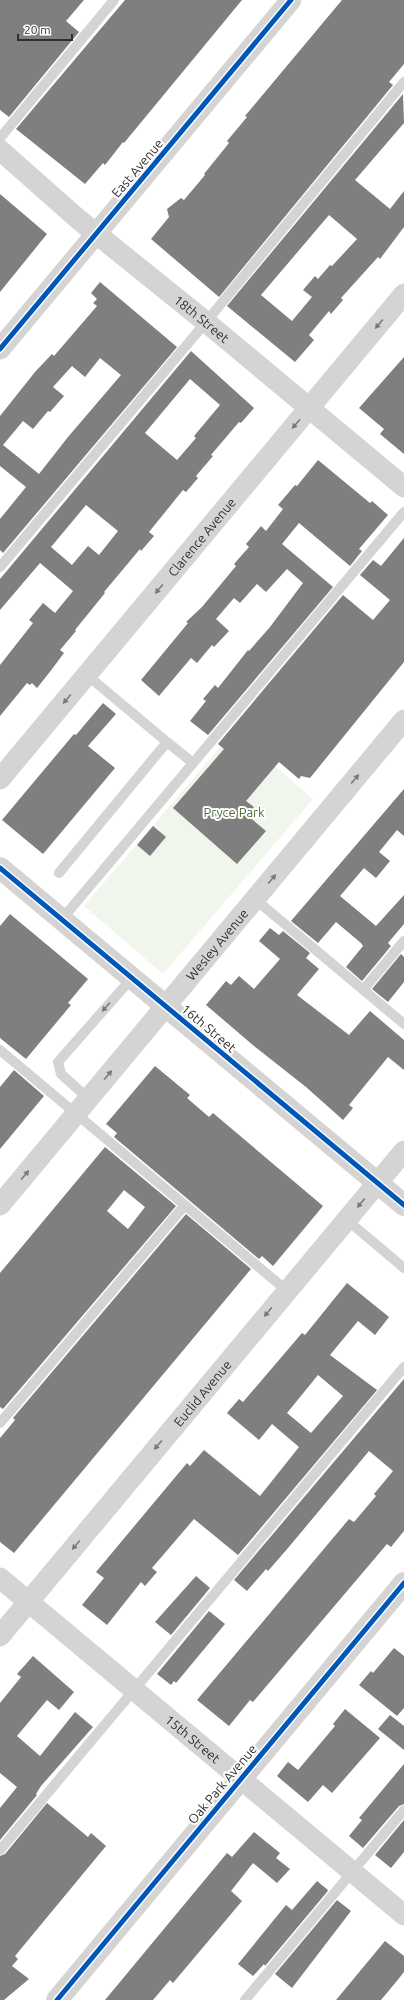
<svg xmlns="http://www.w3.org/2000/svg" width="404" height="2000" viewBox="0 0 404 2000" font-family="Ubuntu,sans-serif">
<style>
.green{fill:#f1f6ec}
.building{fill:#7f7f7f;fill-rule:evenodd}
.lines{fill:none;stroke-linecap:round;stroke-linejoin:round}
.service{stroke:#d4d4d4;stroke-width:10}
.minor{stroke:#d4d4d4;stroke-width:21}
.tertiary{stroke:#d4d4d4;stroke-width:22}
.cycleway-casing{stroke:#fff;stroke-width:8}
.cycleway{stroke:#0057b8;stroke-width:5}
.oneway{fill:#797979}
.labels{text-anchor:middle;dominant-baseline:central;stroke-width:4;stroke-linejoin:round;paint-order:stroke}
.street-label{font-size:13px;fill:#2f2f2f;stroke:#fff}
.park-label{font-size:13px;fill:#4f7038;stroke:#fff}
</style>
<rect width="100%" height="100%" fill="#fff"/>
<!-- green -->
<path class="green" d="M234,731L313,799L163,974L84,906Z"/>
<!-- building -->
<path class="building" d="M0,0H84L66,21L79,32L9,117L0,110Z
M125,0H242L124,143L123,142L105,165L103,163L85,184L16,129Z
M342,0H404V64L389,82L393,85L219,297L151,239L169,217L167,209L181,198L184,200L205,175L204,174L229,143L227,141L247,117L245,116Z
M403,94L404,123L355,180L390,209L404,191V227L380,259L378,257L341,298L343,300L331,314L329,311L309,335L314,340L295,362L227,306ZM329,215L357,239L332,266L330,265L318,279L315,276L303,290L312,297L292,321L261,295Z
M0,194L47,234L0,292Z
M100,282L177,347L3,553L0,550V519L26,487L0,466V416L35,372L52,354L54,356L97,306L93,303L97,299L91,293ZM100,358L121,375L68,437L39,474L3,445L23,421L33,429L48,411L50,412L64,396L53,387L72,366L85,377Z
M191,351L254,408L241,423L239,422L211,455L213,456L196,476L198,478L186,492L183,490L149,532L154,536L141,551L140,549L104,592L105,593L75,630L76,631L60,650L64,653L49,673L37,688L32,683L30,685L27,683L0,716V665L33,623L29,620L43,603L55,613L73,591L40,563L0,610V579ZM190,379L220,405L194,436L196,438L177,460L145,433ZM86,505L118,531L99,555L88,546L72,565L51,547Z
M404,357V454L380,434L384,429L359,408Z
M318,460L370,503L372,501L388,515L359,549L362,551L350,566L299,523L282,544L333,587L208,735L190,721L206,701L203,699L215,685L218,688L248,650L249,651L270,627L303,583L287,569L266,592L257,584L240,603L234,598L216,619L229,631L214,647L212,645L197,663L191,658L159,696L141,680L188,623L186,622L202,607L236,566L234,564L249,547L246,544L261,526L266,531L283,509L278,505L295,485L297,486Z
M404,538V662L310,778L301,776L299,779L279,762L246,801L254,807L247,815L266,831L237,864L173,808L224,749L218,744L343,595L373,620L390,600L360,575L373,560L381,566Z
M103,703L116,714L88,746L115,768L43,854L2,820L74,734L76,735Z
M404,789V836L397,830L379,852L390,861L376,878L364,868L340,896L376,926L404,895V924L388,943L391,946L362,981L346,967L363,946L361,943L336,922L318,943L291,921Z
M153,826L166,837L150,856L137,845Z
M10,914L88,979L68,1003L71,1005L26,1059L0,1038V926Z
M270,928L279,935L283,931L310,953L306,958L319,969L297,995L349,1035L370,1011L404,1040V1070L388,1057L349,1105L353,1108L343,1120L306,1087L254,1046L206,1005L226,981L231,985L239,976L254,989L280,959L259,941Z
M401,954L404,957V982L388,1002L372,989Z
M155,1066L190,1095L187,1098L209,1117L213,1113L323,1206L273,1266L262,1256L259,1259L114,1137L117,1133L106,1124Z
M14,1070L44,1096L0,1149V1087Z
M105,1147L176,1206L3,1409L0,1407V1273ZM124,1190L145,1207L128,1229L107,1211Z
M186,1214L251,1269L14,1553L0,1542V1438L15,1420L13,1418Z
M347,1283L389,1317L375,1335L358,1321L330,1355L377,1390L238,1555L194,1519L152,1568L157,1572L145,1586L141,1582L107,1625L82,1605L104,1578L96,1572L187,1463L190,1466L204,1450L260,1496L299,1447L272,1424L259,1440L227,1413L239,1399L243,1402L302,1333L305,1335ZM318,1375L343,1396L311,1433L287,1413Z
M404,1379V1531L391,1547L387,1544L253,1702L250,1700L229,1726L197,1700L349,1519L354,1522L376,1496L374,1494L393,1471L369,1451L288,1548L268,1571L266,1569L247,1591L234,1580Z
M196,1576L210,1588L171,1635L155,1622Z
M209,1611L225,1624L176,1683L174,1681L171,1685L157,1674Z
M394,1648L404,1656V1708L397,1716L359,1685L371,1671L373,1673Z
M33,1656L74,1692L59,1710L47,1700L17,1736L40,1756L75,1712L93,1727L41,1786L36,1794L37,1795L0,1840V1808L17,1787L0,1773V1703L21,1677L17,1674Z
M345,1709L380,1738L332,1793L323,1785L308,1802L277,1776L288,1762L298,1770L335,1726L333,1724Z
M390,1715L404,1726V1750L378,1729Z
M404,1764V1804L399,1806L363,1848L349,1836L362,1820L359,1818Z
M47,1803L88,1837L91,1833L106,1846L15,1956L18,1959L12,1966L29,1979L4,2000H0V1856L5,1854Z
M404,1820V1852L391,1868L375,1855Z
M254,1832L280,1853L276,1858L290,1869L277,1883L253,1863L231,1891L242,1901L173,1983L170,1980L153,2000H105L227,1853L232,1857Z
M317,1881L328,1890L327,1892L265,1966L264,1964L253,1976L238,1964L286,1905L292,1910Z
M337,1900L351,1911L292,1988L275,1974Z
M385,1941L404,1956V1972L396,1982L381,2000H336Z"/>
<g class="lines">
<!-- service -->
<path class="service" d="M0,138L114,0
M0,567L206,322L404,82
M167,742L193,763
M59,873L167,742L87,675
M255,899L404,1024
M62,919L404,512
M363,990L404,941
M0,1050L286,1290
M89,1099L61,1074L58,1062L132,978
M347,1220L404,1268
M0,1423L185,1205
M0,1850L404,1367
M245,2000L404,1810"/>
<!-- minor -->
<g class="minor">
<path id="s1" d="M0,150L78,219L206,322L404,487"/>
<path d="M0,349L291,0"/>
<path id="s2" d="M0,779L404,294"/>
<path id="s3" d="M0,1205L404,720"/>
<path id="s4" d="M0,1578L404,1915"/>
<path id="s5" d="M0,1636L404,1151"/>
</g>
<!-- tertiary -->
<path class="tertiary" d="M0,868L404,1205
M57,2000L404,1583"/>
<defs>
<path id="cycleway" d="M0,349L291,0
M0,868L404,1205
M57,2000L404,1583"/>
</defs>
<!-- cycleway casing -->
<use href="#cycleway" class="cycleway-casing"/>
<!-- cycleway -->
<use href="#cycleway" class="cycleway"/>
</g>
<!-- one-way arrows -->
<defs><path id="oneway-solid" d="M-6-.8H1V-3.2L6.5 0L1 3.2V.8H-6Z"/></defs>
<g class="oneway">
<use href="#oneway-solid" transform="translate(379 324) rotate(130)"/>
<use href="#oneway-solid" transform="translate(296 424) rotate(131)"/>
<use href="#oneway-solid" transform="translate(159 589) rotate(130)"/>
<use href="#oneway-solid" transform="translate(67 699) rotate(130)"/>
<use href="#oneway-solid" transform="translate(355 779) rotate(-50)"/>
<use href="#oneway-solid" transform="translate(272 879) rotate(-50)"/>
<use href="#oneway-solid" transform="translate(106 1007) rotate(131)"/>
<use href="#oneway-solid" transform="translate(108 1075) rotate(-50)"/>
<use href="#oneway-solid" transform="translate(25 1175) rotate(-50)"/>
<use href="#oneway-solid" transform="translate(361 1203) rotate(130)"/>
<use href="#oneway-solid" transform="translate(268 1312) rotate(130)"/>
<use href="#oneway-solid" transform="translate(158 1445) rotate(130)"/>
<use href="#oneway-solid" transform="translate(76 1545) rotate(130)"/>
</g>
<g class="labels">
<!-- street labels -->
<g class="street-label">
<text transform="translate(137 168) rotate(-50)">East Avenue</text>
<text stroke="none"><textPath href="#s1" startOffset="263">18th Street</textPath></text>
<text stroke="none"><textPath href="#s2" startOffset="315">Clarence Avenue</textPath></text>
<text stroke="none"><textPath href="#s3" startOffset="339">Wesley Avenue</textPath></text>
<text transform="translate(209 1028) rotate(40)">16th Street</text>
<text stroke="none"><textPath href="#s5" startOffset="316">Euclid Avenue</textPath></text>
<text stroke="none"><textPath href="#s4" startOffset="251">15th Street</textPath></text>
<text transform="translate(222 1784) rotate(-50)">Oak Park Avenue</text>
</g>
<!-- park labels -->
<g class="park-label">
<text x="234" y="812">Pryce Park</text>
</g>
</g>
<!-- scale -->
<path d="M18 34v6h54v-6" fill="none" stroke="#2f2f2f" stroke-width="2"/>
<text x="24" y="34" font-size="12" fill="#2f2f2f" stroke="#ffffff" stroke-width="3" paint-order="stroke">20 m</text>
</svg>
